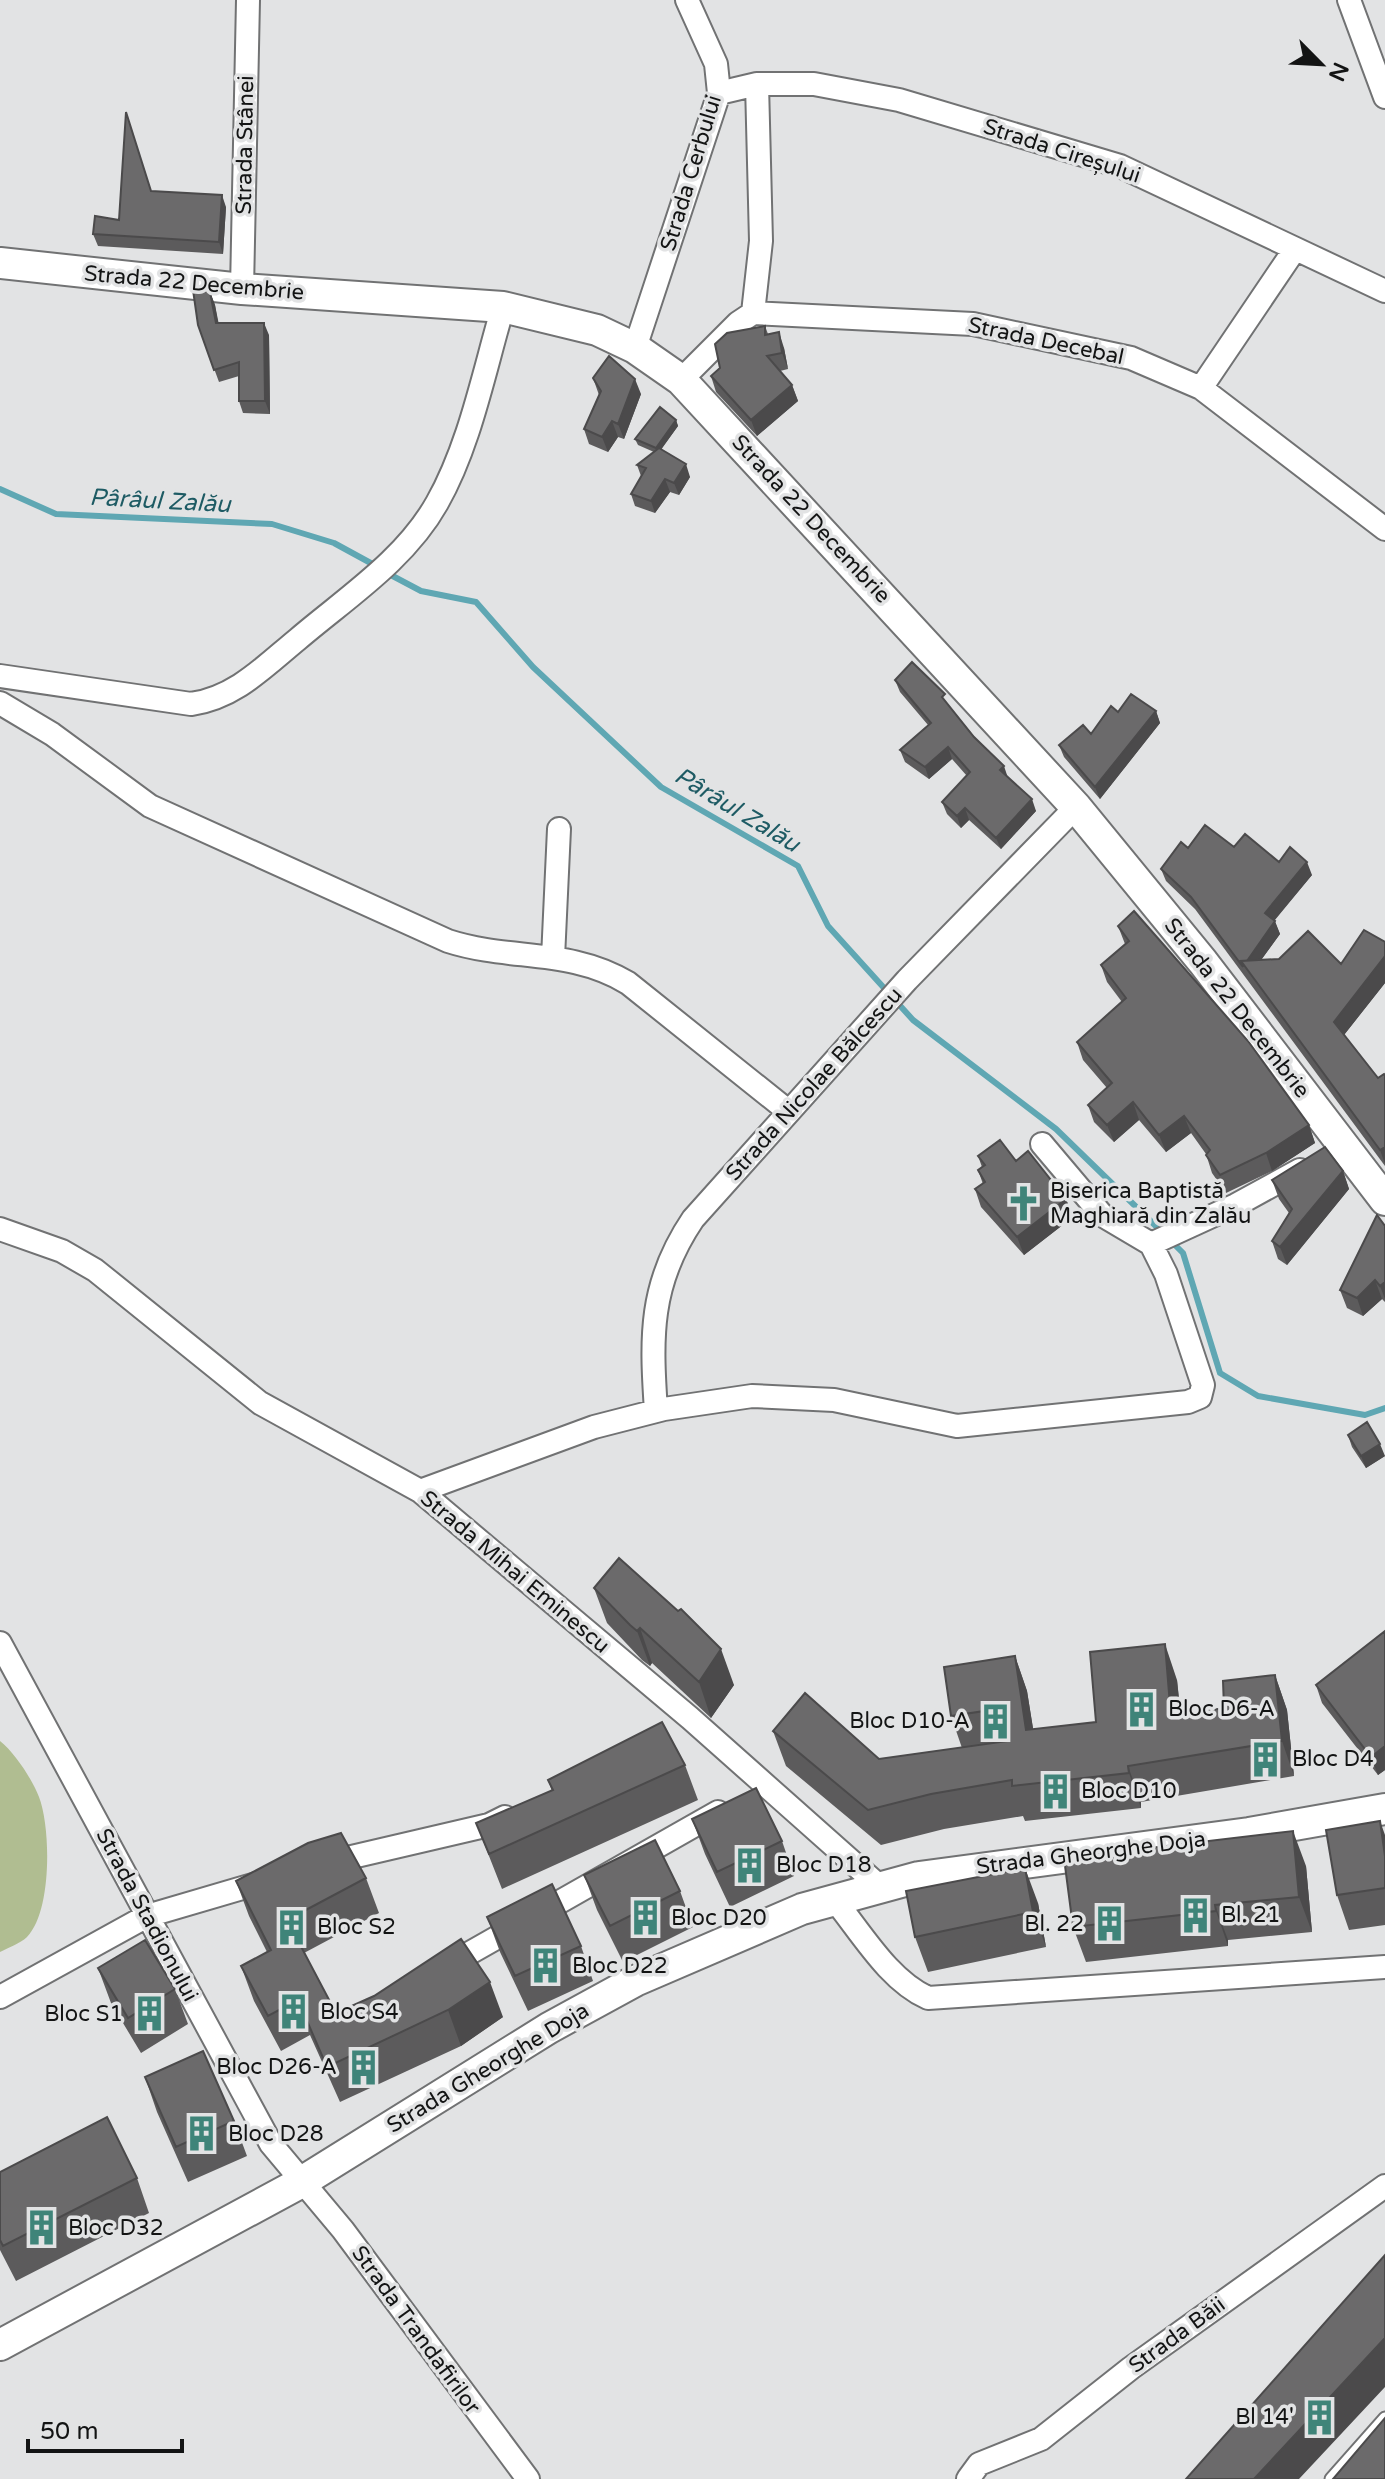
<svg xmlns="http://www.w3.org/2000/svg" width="1385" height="2479" viewBox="0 0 1385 2479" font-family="'Varela Round',sans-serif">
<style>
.grass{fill:#b0bd91}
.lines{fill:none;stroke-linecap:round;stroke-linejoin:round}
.stream{stroke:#5fa7b3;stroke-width:6}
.service-casing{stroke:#717273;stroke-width:15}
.minor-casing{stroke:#717273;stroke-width:26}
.secondary-casing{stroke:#717273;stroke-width:34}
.service{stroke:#fff;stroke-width:11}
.minor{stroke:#fff;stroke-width:22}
.secondary{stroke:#fff;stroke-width:30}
.wall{fill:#5c5b5c}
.shaded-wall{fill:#4b4a4b}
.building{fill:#6b6a6b;stroke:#4b4a4b;stroke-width:2}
.labels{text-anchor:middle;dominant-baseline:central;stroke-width:7;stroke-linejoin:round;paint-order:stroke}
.street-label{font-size:22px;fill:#131414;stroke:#e2e3e4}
.poi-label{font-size:22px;fill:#131414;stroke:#e2e3e4;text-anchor:start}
.water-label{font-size:24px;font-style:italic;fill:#1e5b64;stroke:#e2e3e4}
</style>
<rect width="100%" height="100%" fill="#e2e3e4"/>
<!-- grass -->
<path class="grass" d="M0,1741C15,1753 32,1779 39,1797C51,1828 52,1912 27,1937C21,1943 8,1948 0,1952Z"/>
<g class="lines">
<!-- stream -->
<path class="stream" d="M0,489L56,514L272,524L334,543L378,567
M387,573L421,591L476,602L533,667L661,787L798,866L828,926L913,1020L1056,1129L1163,1233
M1171,1241L1183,1253L1220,1373L1258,1396L1365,1415L1385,1408"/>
<defs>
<path id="service" d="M1331,2479L1385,2418"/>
<path id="minor" d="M1349,0L1385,97
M719,93L757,84H814L899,100L1120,166L1385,291
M242,289L248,0
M753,313L761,241L757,84
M635,348L719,93L716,64L687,0
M681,380L738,323L753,313L973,324L1131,358L1201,388L1385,529
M1201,388L1295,249
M0,676L191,704C235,698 265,666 298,639C346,598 405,560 437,503C470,445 484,371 503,307
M0,703L52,734L150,806L448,941C510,961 570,948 628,983L788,1111
M553,958L559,829
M0,1229L62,1251L95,1270L260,1403L420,1491L690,1718L878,1885
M1151,1244L1236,1205L1300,1170
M656,1411C651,1337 649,1284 693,1219L907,980L1076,807
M420,1491L594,1427L664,1409L752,1396L834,1400L957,1426L1188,1402L1200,1397L1203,1385L1166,1274L1151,1244L1102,1215L1042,1144
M0,1643L271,2144L343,2230L528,2479
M326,1863L489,1825L505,1817
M833,1898C861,1932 888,1980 928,1998L1385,1967
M445,1967L718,1812
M0,1997L147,1916L266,1881
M968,2479L979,2464L1041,2439L1131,2368L1385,2186"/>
<path id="secondary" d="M0,263L242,289L503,307L597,330L635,348L681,380L1076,807L1203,962L1385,1200
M0,2345L300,2183L549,2028L635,1981L802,1909L919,1877L1249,1833L1385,1809"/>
</defs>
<!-- service casing -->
<use href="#service" class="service-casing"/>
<!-- minor casing -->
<use href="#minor" class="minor-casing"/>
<!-- secondary casing -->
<use href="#secondary" class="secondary-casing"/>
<!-- service -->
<use href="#service" class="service"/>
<!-- minor -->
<use href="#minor" class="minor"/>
<!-- secondary -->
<use href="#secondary" class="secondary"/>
</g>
<!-- wall -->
<path class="wall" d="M152,191L226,207L223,254L98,246L93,234L119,220Z
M210,292L215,305L218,323L269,335L270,414L243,413L239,401V376L219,382L198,325Z
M765,326L768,334L784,348L788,369L780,371L792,385L798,401L757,436L716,392L711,376Z
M593,378L641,394L624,439L618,437L608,452L589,444L584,429L599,395Z
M676,420L678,426L661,449L690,477L679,495L670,492L655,513L635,506L631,494L641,476L637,465L654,452L638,445L635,439Z
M895,680L949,706L1036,811L1001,849L969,820L961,828L947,814L942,802L967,776L952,759L929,779L905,762L900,750L928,725L900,692Z
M1156,711L1160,723L1100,799L1064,757L1059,745L1091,734L1118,712Z
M1234,847L1312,875L1274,920L1280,934L1261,960L1341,964L1385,942V983L1344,1035L1378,1078L1385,1075V1166L1195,909L1166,881L1161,869L1188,848Z
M1118,926L1309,1125L1315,1143L1272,1171L1226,1193L1212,1173L1206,1154L1191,1133L1166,1152L1139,1120L1114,1142L1094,1122L1088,1105L1107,1088L1083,1060L1077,1042L1122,1002L1107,982L1101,965L1125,944Z
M978,1156L1016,1161L1066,1199L1073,1217L1024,1255L981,1207L975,1189L983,1184L978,1170L982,1167Z
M1343,1171L1349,1189L1287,1265L1278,1259L1272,1241L1289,1213L1279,1199L1272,1180Z
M1385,1226V1302L1382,1299L1363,1316L1347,1308L1340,1290Z
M1348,1435L1385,1456L1366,1468L1352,1447Z
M594,1588L734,1685L711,1718L652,1663L650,1666L642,1660L607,1623Z
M1385,1631V1770L1378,1775L1322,1703L1316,1685Z
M1015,1656L1027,1691L1033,1729L1096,1722L1177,1680L1181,1716L1224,1708L1275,1675L1287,1710L1294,1776L1141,1802V1808L1025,1821L1023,1816L944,1829L881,1845L786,1766L773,1731L879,1759L962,1748L951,1716Z
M685,1765L698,1800L502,1889L476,1823L552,1791L548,1780Z
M692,1819L782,1841L794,1876L730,1907L705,1854Z
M1385,1835V1925L1349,1930L1337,1895Z
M1306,1866L1312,1932L1228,1940V1946L1086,1962L1073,1927Z
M584,1875L680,1891L693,1927L623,1962L597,1910Z
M366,1878L379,1913L304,1953L336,2013L374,1996L503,2017L461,2046L340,2102L310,2035L281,2051L254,2001L241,1966L267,1952L249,1916L236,1881Z
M1038,1903L1046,1947L928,1972L915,1937Z
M487,1917L581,1946L593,1981L528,2011L500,1952Z
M98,1968L175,1989L188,2024L141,2053L111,2003Z
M145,2077L234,2121L247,2156L188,2182L157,2112Z
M0,2172L137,2178L149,2213L16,2281L0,2250Z"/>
<!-- shaded-wall -->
<path class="shaded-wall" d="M222,195L226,207L223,254L219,242Z
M210,292L215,305L221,335L216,323Z
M264,323L269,335L270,414L265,401Z
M779,332L784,348L788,369L782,353Z
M635,379L641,394L624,439L618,424Z
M792,385L798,401L757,436L751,420Z
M676,420L678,426L658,454L656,448Z
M612,421L618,437L608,452L602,437Z
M686,464L690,477L679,495L674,483Z
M665,479L670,492L655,513L651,501Z
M1156,711L1160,723L1100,799L1095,787Z
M948,747L952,759L929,779L925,767Z
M1004,766L1008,778L1000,770Z
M1032,799L1036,811L1001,849L996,838Z
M965,808L969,820L961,828L957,816Z
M1307,862L1312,875L1270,926L1265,913Z
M1275,921L1280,934L1251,974L1244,965Z
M1385,956V983L1340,1040L1334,1022Z
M1133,1102L1139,1120L1114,1142L1107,1125Z
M1184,1116L1191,1133L1166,1152L1159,1135Z
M1309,1125L1315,1143L1272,1171L1266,1153Z
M1385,1147V1164L1380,1150Z
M1343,1171L1349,1189L1287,1265L1280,1247Z
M1066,1199L1073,1217L1024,1255L1017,1237Z
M1375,1280L1382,1299L1363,1316L1357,1298Z
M1385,1282V1299L1380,1286Z
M1380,1444L1385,1456L1366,1468L1361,1456Z
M640,1628L652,1663L650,1666L637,1631Z
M1165,1644L1177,1680L1184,1753L1171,1717Z
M721,1649L734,1685L711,1718L699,1682Z
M1015,1656L1027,1691L1039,1765L1026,1730Z
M1275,1675L1287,1710L1294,1776L1282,1741Z
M1385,1746V1770L1378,1775L1371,1757Z
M1128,1766L1141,1802V1808L1129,1773Z
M1380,1821L1385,1835V1856Z
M1293,1831L1306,1866L1312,1932L1299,1897Z
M1025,1868L1038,1903L1046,1947L1033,1912Z
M1215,1905L1228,1940V1946L1216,1911Z
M490,1982L503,2017L461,2046L448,2010Z
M1385,2338V2387L1299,2479H1254Z"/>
<!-- building -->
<path class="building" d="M126,112L151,191L222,195L219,242L93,234L95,216L119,220Z
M193,290L210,292L216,323H264L265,401H239V362L214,370L198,325Z
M765,326V335L779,332L782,353L767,356L792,385L751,420L711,376L720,368L715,344L727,333Z
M609,356L635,379L618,424L612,421L602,437L584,429L601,391L593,378Z
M660,407L676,420L656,448L635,439Z
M659,448L686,464L674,483L665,479L651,501L631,494L646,468L637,465Z
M912,662L945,694L942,697L974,737L1004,766L1000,770L1032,799L996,838L965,808L957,816L942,802L970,772L948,747L925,767L900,750L931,723L895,680Z
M1131,694L1156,711L1095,787L1059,745L1083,725L1091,734L1111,706L1118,712Z
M1205,825L1234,847L1245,834L1279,862L1290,847L1307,862L1265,913L1275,921L1247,961H1241L1243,967L1191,897L1161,869L1181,842L1188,848Z
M1134,911L1248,1041L1309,1125L1266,1153L1220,1175L1206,1155L1210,1150L1184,1116L1159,1135L1133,1102L1107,1125L1088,1105L1112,1083L1077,1042L1126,998L1101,965L1129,941L1118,926Z
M1364,930L1385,942V956L1334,1022L1378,1078L1384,1074L1385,1075V1147L1380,1150L1241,961L1279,959L1308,931L1341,964Z
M1000,1140L1016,1161L1028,1151L1066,1199L1017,1237L975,1189L985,1182L978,1170L985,1165L978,1156Z
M1325,1147L1343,1171L1280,1247L1272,1241L1292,1209L1272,1180Z
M1377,1215L1385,1226V1282L1380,1286L1375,1280L1357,1298L1340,1290Z
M1367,1422L1380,1444L1361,1456L1348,1435Z
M619,1558L678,1611L681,1609L721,1649L699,1682L640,1628L637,1631L630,1625L594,1588Z
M1385,1631V1746L1371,1757L1316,1685Z
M1165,1644L1171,1717L1224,1708L1223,1681L1275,1675L1282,1741L1128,1766L1129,1773L1012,1786V1780L931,1794L868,1810L773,1731L805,1693L879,1759L1008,1741L1004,1708L951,1716L944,1667L1015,1656L1026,1730L1096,1722L1090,1652Z
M662,1722L685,1765L489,1854L476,1823L553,1790L548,1780Z
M756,1788L782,1841L717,1872L692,1819Z
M1380,1821L1385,1856V1888L1337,1895L1326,1830Z
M1293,1831L1299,1897L1215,1905L1216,1911L1073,1927L1064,1858Z
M341,1833L366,1878L287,1920L336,2013L374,1996L461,1939L490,1982L448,2010L327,2067L298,2000L268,2016L241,1966L271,1950L236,1881L308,1843Z
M655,1840L680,1891L610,1926L584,1875Z
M1025,1868L1033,1912L915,1937L906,1891Z
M552,1884L581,1946L515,1976L487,1917Z
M145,1940L175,1989L128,2018L98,1968Z
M203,2051L234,2121L176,2147L145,2077Z
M107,2117L137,2178L3,2246L0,2240V2172Z
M1385,2255V2338L1254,2479H1186Z
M1385,2418V2479H1333Z"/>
<!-- icons -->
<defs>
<symbol id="church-bare" viewBox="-9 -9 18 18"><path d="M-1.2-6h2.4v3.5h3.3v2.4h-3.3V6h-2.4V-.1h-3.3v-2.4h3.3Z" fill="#3f8479" stroke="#e2e3e4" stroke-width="2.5" paint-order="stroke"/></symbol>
<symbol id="building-bare" viewBox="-9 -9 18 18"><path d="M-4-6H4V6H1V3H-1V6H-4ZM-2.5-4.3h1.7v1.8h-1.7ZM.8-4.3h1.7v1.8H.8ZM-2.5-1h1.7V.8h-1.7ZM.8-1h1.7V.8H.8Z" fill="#3f8479" stroke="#e2e3e4" stroke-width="2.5" paint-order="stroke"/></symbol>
</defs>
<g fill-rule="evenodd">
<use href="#church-bare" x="998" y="1178" width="51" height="51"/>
<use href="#building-bare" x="1116" y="1684" width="51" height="51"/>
<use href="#building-bare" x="970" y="1696" width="51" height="51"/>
<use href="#building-bare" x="1240" y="1734" width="51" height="51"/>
<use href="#building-bare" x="1030" y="1766" width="51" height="51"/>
<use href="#building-bare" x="724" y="1840" width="51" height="51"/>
<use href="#building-bare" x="1170" y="1890" width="51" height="51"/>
<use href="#building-bare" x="620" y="1892" width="51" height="51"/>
<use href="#building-bare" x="1084" y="1898" width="51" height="51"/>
<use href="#building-bare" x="266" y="1902" width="51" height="51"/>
<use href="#building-bare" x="520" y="1940" width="51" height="51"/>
<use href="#building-bare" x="268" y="1986" width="51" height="51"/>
<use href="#building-bare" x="124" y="1988" width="51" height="51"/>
<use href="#building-bare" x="338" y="2042" width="51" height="51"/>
<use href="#building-bare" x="176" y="2108" width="51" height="51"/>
<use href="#building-bare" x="16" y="2202" width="51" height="51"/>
<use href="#building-bare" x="1294" y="2392" width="51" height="51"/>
</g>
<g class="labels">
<!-- street labels -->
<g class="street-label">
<text transform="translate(245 145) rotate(-89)">Strada Stânei</text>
<text transform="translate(1062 151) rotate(18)">Strada Cireșului</text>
<text transform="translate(691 173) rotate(-73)">Strada Cerbului</text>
<text transform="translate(194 283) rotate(5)">Strada 22 Decembrie</text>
<text transform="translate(1046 341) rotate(12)">Strada Decebal</text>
<text transform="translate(811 519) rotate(47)">Strada 22 Decembrie</text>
<text transform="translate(1237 1008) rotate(52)">Strada 22 Decembrie</text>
<text transform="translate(814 1084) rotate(-48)">Strada Nicolae Bălcescu</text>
<text transform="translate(515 1572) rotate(40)">Strada Mihai Eminescu</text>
<text transform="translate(1091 1853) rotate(-7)">Strada Gheorghe Doja</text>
<text transform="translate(147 1915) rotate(62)">Strada Stadionului</text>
<text transform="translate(488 2068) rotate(-31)">Strada Gheorghe Doja</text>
<text transform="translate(416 2330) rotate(54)">Strada Trandafirilor</text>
<text transform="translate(1177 2335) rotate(-36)">Strada Băii</text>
</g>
<!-- poi labels -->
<g class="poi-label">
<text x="1050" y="1191">Biserica Baptistă<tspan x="1050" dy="25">Maghiară din Zalău</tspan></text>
<text x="1168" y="1709">Bloc D6-A</text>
<text x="970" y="1721" text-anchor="end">Bloc D10-A</text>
<text x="1292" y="1759">Bloc D4</text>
<text x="1081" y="1791">Bloc D10</text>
<text x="776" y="1865">Bloc D18</text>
<text x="1221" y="1915">Bl. 21</text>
<text x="671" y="1918">Bloc D20</text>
<text x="1084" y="1924" text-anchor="end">Bl. 22</text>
<text x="317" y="1927">Bloc S2</text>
<text x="572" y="1966">Bloc D22</text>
<text x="320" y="2012">Bloc S4</text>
<text x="123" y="2014" text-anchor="end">Bloc S1</text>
<text x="337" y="2067" text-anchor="end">Bloc D26-A</text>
<text x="228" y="2134">Bloc D28</text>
<text x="68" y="2228">Bloc D32</text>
<text x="1294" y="2417" text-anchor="end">Bl 14'</text>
</g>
<!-- water labels -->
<g class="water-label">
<text transform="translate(160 501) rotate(3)">Pârâul Zalău</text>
<text transform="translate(737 810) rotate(31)">Pârâul Zalău</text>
</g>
</g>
<!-- north arrow -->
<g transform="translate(1321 64) rotate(114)" stroke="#e2e3e4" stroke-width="6" paint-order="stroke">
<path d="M0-6L14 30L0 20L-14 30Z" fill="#131414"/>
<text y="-12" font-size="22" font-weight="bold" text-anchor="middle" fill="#131414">N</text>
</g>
<!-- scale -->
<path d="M28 2439v12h154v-12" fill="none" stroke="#131414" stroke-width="4"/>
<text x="40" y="2439" font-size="24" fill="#131414" stroke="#e2e3e4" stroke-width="6" paint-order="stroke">50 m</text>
</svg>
